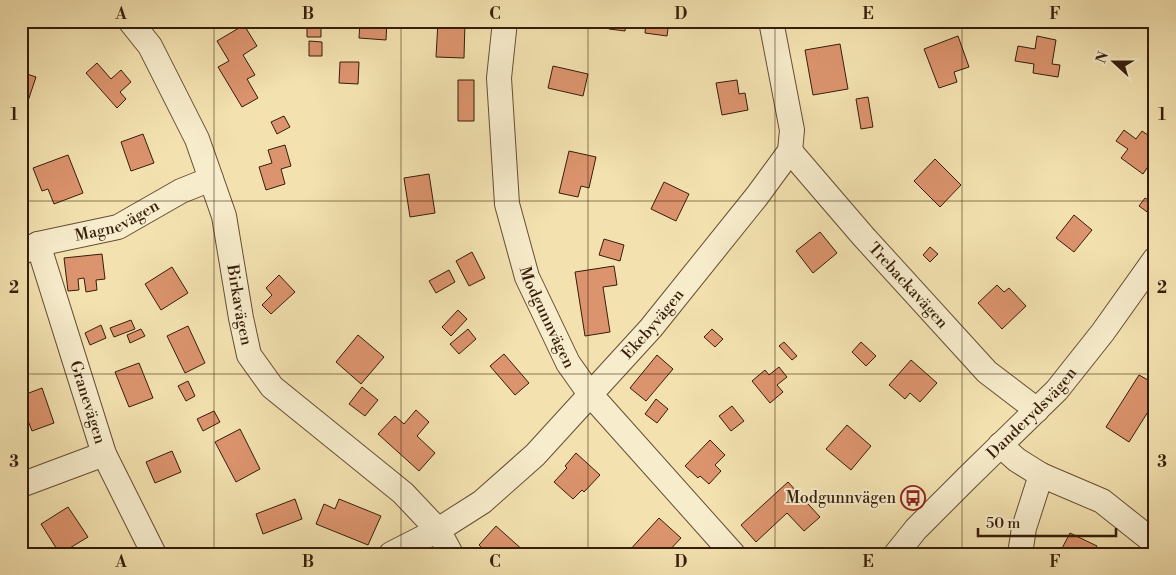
<svg xmlns="http://www.w3.org/2000/svg" width="1176" height="575" viewBox="0 0 1176 575" font-family="'Libre Bodoni',serif">
<style>
.building{fill:#dc946e;stroke:#361d09}
.lines{fill:none;stroke-linecap:round;stroke-linejoin:round}
.minor-casing{stroke:#654e33;stroke-width:26}
.minor{stroke:#f7eccc;stroke-width:24}
.grid{fill:none;stroke:#361d09;stroke-width:1;stroke-opacity:0.55}
.labels{text-anchor:middle;dominant-baseline:central;stroke-width:4;stroke-linejoin:round;paint-order:stroke}
.street-label{font-size:16px;fill:#361d09;stroke:#f7eccc}
.poi-label{font-size:16px;fill:#361d09;stroke:#f7eccc;text-anchor:end}
.neatline{fill:none;stroke:#361d09;stroke-width:2}
.grid-label{font-size:16px;text-anchor:middle;font-weight:bold;fill:#361d09}
</style>
<rect width="100%" height="100%" fill="#f3e2b0"/>
<filter id="stains"><feTurbulence type="fractalNoise" baseFrequency=".004" numOctaves="4"/><feColorMatrix values="0 0 0 0 .2 0 0 0 0 .09 0 0 0 0 .02 0 0 0 .5 -.17"/></filter>
<radialGradient id="worn" r=".72"><stop offset=".6" stop-color="#630" stop-opacity="0"/><stop offset="1" stop-color="#630" stop-opacity=".3"/></radialGradient>
<!-- building -->
<path class="building" d="M307,21H321V37H307Z
M360,21H387L386,40L359,38Z
M438,21H465L464,58L436,57Z
M646,21L669,22L667,36L645,33Z
M610,22L626,24L625,31L609,29Z
M244,25L257,46L243,55L255,75L247,79L258,98L242,107L218,67L229,61L217,41Z
M958,36L969,67L954,72L957,82L939,88L924,49Z
M1037,36L1056,40L1052,64L1060,65L1058,77L1033,73L1034,64L1015,61L1018,46L1035,49Z
M309,41L322,42V56H309Z
M840,44L848,89L813,95L805,50Z
M340,62H359L358,84L339,83Z
M97,63L111,79L121,70L131,82L120,92L126,99L117,108L86,73Z
M553,66L588,74L583,96L548,88Z
M1155,71V82L1149,77Z
M21,72L36,77L28,101L21,99Z
M458,80H474V121H458Z
M737,80L739,94L745,93L748,110L722,115L716,83Z
M868,97L873,127L861,129L856,99Z
M284,116L290,127L277,134L271,122Z
M1124,130L1136,139L1142,131L1155,140V156L1143,174L1121,158L1128,149L1116,141Z
M143,134L154,163L131,171L121,142Z
M285,145L291,166L281,169L285,184L266,190L259,167L272,163L268,150Z
M569,151L596,157L589,188L581,186L578,197L559,193Z
M68,155L83,193L54,204L48,189L42,191L33,168Z
M935,159L961,185L940,207L914,181Z
M429,174L435,213L410,217L404,178Z
M664,182L689,194L676,221L651,209Z
M1145,198L1155,204V208L1150,214L1139,206Z
M1074,215L1092,230L1074,252L1056,238Z
M820,232L837,253L813,273L796,251Z
M604,239L624,245L620,261L599,255Z
M930,247L938,254L930,262L923,255Z
M472,252L485,278L469,286L456,261Z
M102,254L105,279L96,280L97,290L86,292L84,278L78,279L79,290L68,291L64,258Z
M614,266L617,285L603,287L610,332L585,336L575,272Z
M172,267L188,293L161,310L145,284Z
M449,270L455,282L436,293L429,281Z
M279,275L295,292L271,314L262,305L272,295L266,288Z
M997,285L1004,292L1009,288L1026,306L1002,329L978,303Z
M458,310L467,319L451,336L442,327Z
M131,320L135,329L114,337L110,328Z
M101,325L106,338L90,345L85,333Z
M188,326L205,363L185,373L167,336Z
M141,329L145,336L130,343L127,335Z
M468,329L476,339L459,354L450,344Z
M712,329L723,339L715,347L704,337Z
M358,335L384,357L361,384L336,362Z
M784,342L797,356L792,360L779,346Z
M861,342L876,356L866,366L852,352Z
M504,354L529,383L515,395L490,366Z
M657,355L673,369L646,401L630,388Z
M911,360L937,383L920,402L910,393L905,399L889,385Z
M139,363L153,398L129,407L115,372Z
M779,367L787,377L777,385L783,392L770,403L752,381L765,370L769,375Z
M1139,375L1155,384V409L1151,407L1129,442L1106,427Z
M188,381L195,396L186,401L178,386Z
M362,387L378,400L365,416L349,404Z
M42,388L54,423L32,431L21,402V396Z
M656,399L668,409L657,423L645,414Z
M732,406L744,421L731,431L719,416Z
M416,410L429,422L417,436L435,453L419,471L378,434L395,416L404,424Z
M214,411L220,422L203,431L197,419Z
M847,425L871,446L851,470L826,449Z
M240,429L260,469L236,482L215,442Z
M710,440L725,455L715,465L721,471L709,484L700,476L698,478L685,466Z
M172,451L181,472L155,483L146,462Z
M576,453L600,475L584,492L582,490L573,499L554,482L567,468L565,466Z
M788,482L820,517L804,531L787,513L756,542L741,525Z
M295,499L302,519L263,534L256,514Z
M339,499L381,516L368,545L316,524L324,504L335,509Z
M68,507L88,537L60,554L41,524Z
M659,518L681,538L666,554H630L628,552Z
M496,526L525,552L523,554H488L479,545Z
M1070,533L1097,546L1093,554H1059Z"/>
<g class="lines">
<defs>
<g id="minor">
<path id="s1" d="M130,21L150,46L197,139L224,216L241,318L249,355L272,387L403,493L438,530L451,554"/>
<path id="s2" d="M505,21L499,78L507,204L527,277L568,363L590,394L733,554"/>
<path id="s3" d="M790,151L863,236L987,372L1037,410"/>
<path id="s4" d="M38,244L104,454L154,554"/>
<path id="s5" d="M21,253L38,244L118,227L181,191L211,179"/>
<path d="M1000,445L1017,460L1041,475L1102,501L1155,543"/>
<path d="M21,485L104,454"/>
<path id="s6" d="M391,554L438,530L482,502L535,455L651,328L757,196L790,151L792,130L771,21"/>
<path id="s7" d="M896,554L916,529L968,477L1057,390L1103,332L1155,259"/>
<path d="M1020,554L1024,528L1041,475"/>
</g>
</defs>
<!-- minor casing -->
<use href="#minor" class="minor-casing"/>
<!-- minor -->
<use href="#minor" class="minor"/>
</g>
<!-- grid -->
<path class="grid" d="M214,21V554M401,21V554M588,21V554M775,21V554M962,21V554M21,201H1155M21,374H1155"/>
<!-- icons -->
<defs>
<symbol id="bus-ring" viewBox="-11 -11 22 22"><circle r="9.5" fill="#f7eccc" stroke="#8f2418" stroke-width="1.5"/><path d="M-5-6H5V4H4V6H2V4H-2V6H-4V4H-5ZM-3.5-4V0h7V-4ZM-3.5 1.2v1.5H-2V1.2ZM2 1.2v1.5H3.5V1.2Z" fill="#8f2418"/></symbol>
</defs>
<g fill-rule="evenodd">
<use href="#bus-ring" x="899" y="484" width="28" height="28"/>
</g>
<g class="labels">
<!-- street labels -->
<g class="street-label">
<text stroke="none"><textPath href="#s5" startOffset="102">Magnevägen</textPath></text>
<text stroke="none"><textPath href="#s3" startOffset="179">Trebackavägen</textPath></text>
<text stroke="none"><textPath href="#s1" startOffset="308">Birkavägen</textPath></text>
<text stroke="none"><textPath href="#s2" startOffset="304">Modgunnvägen</textPath></text>
<text stroke="none"><textPath href="#s6" startOffset="352">Ekebyvägen</textPath></text>
<text stroke="none"><textPath href="#s4" startOffset="166">Granevägen</textPath></text>
<text stroke="none"><textPath href="#s7" startOffset="196">Danderydsvägen</textPath></text>
</g>
<!-- poi labels -->
<g class="poi-label">
<text x="896" y="498">Modgunnvägen</text>
</g>
</g>
<!-- margin -->
<rect width="1176" height="575" fill="none" stroke="#f3e2b0" stroke-width="55"/>
<!-- north arrow -->
<g transform="translate(1114 62) rotate(291)" stroke="#f7eccc" stroke-width="4" paint-order="stroke">
<path d="M0-4L9 19L0 12L-9 19Z" fill="#361d09"/>
<text y="-8" font-size="14" font-weight="bold" text-anchor="middle" fill="#361d09">N</text>
</g>
<!-- scale -->
<path d="M978 528v8h138v-8" fill="none" stroke="#361d09" stroke-width="2.5"/>
<text x="986" y="528" font-size="15" fill="#361d09" stroke="#f7eccc" stroke-width="4" paint-order="stroke">50 m</text>
<rect x="28" y="28" width="1120" height="520" class="neatline"/>
<g class="grid-label">
<text x="121" y="19">A</text>
<text x="308" y="19">B</text>
<text x="495" y="19">C</text>
<text x="681" y="19">D</text>
<text x="868" y="19">E</text>
<text x="1055" y="19">F</text>
<text x="14" y="120">1</text>
<text x="1162" y="120">1</text>
<text x="14" y="293">2</text>
<text x="1162" y="293">2</text>
<text x="14" y="467">3</text>
<text x="1162" y="467">3</text>
<text x="121" y="567">A</text>
<text x="308" y="567">B</text>
<text x="495" y="567">C</text>
<text x="681" y="567">D</text>
<text x="868" y="567">E</text>
<text x="1055" y="567">F</text>
</g>
<rect width="100%" height="100%" filter="url(#stains)"/>
<rect width="100%" height="100%" fill="url(#worn)"/>
</svg>
